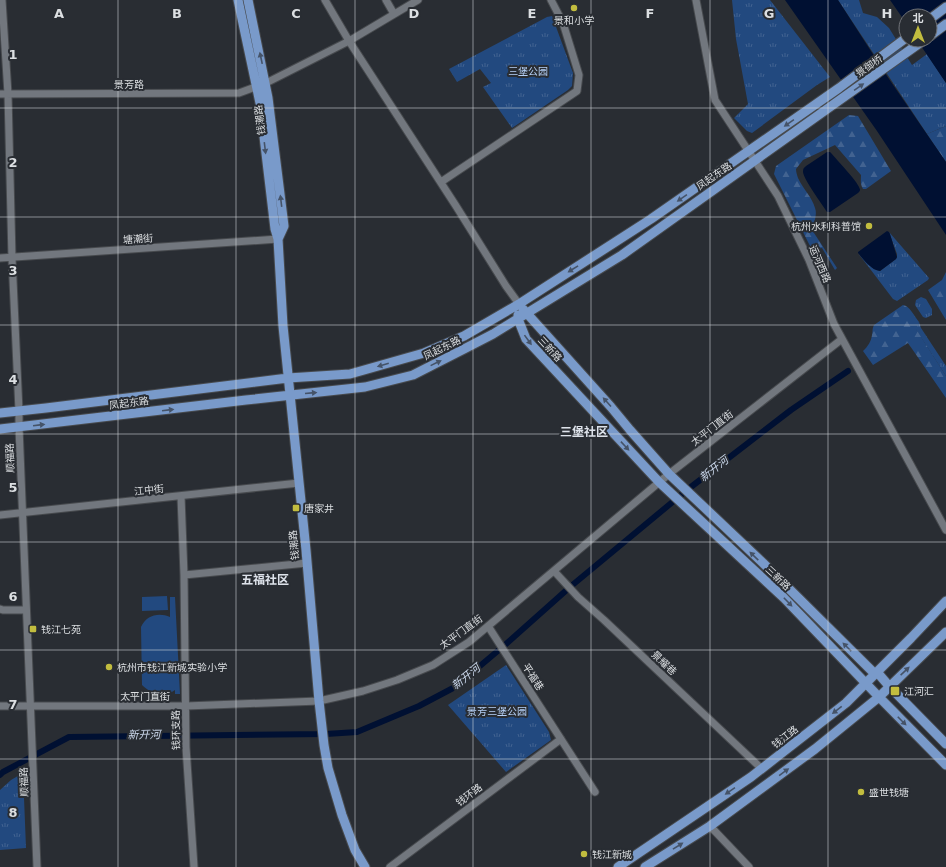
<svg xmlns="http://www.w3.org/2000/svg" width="946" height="867" viewBox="0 0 946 867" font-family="'DejaVu Sans','Noto Sans SC',sans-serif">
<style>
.grass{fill:url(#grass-tufts)}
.forest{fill:url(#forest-firs)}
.pitch{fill:#22497f}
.water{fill:#001032}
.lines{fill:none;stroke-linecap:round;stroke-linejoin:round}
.canal{stroke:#001032;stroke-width:6}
.minor-casing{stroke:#474a4e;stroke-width:9}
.major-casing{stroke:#474a4e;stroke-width:11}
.minor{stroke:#72777e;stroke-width:7}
.major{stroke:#799aca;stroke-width:9}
.oneway{fill:#455368}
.grid{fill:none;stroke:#dcdfe2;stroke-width:1;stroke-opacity:0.55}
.poi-dot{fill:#c2bd3f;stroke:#292d33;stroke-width:1.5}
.labels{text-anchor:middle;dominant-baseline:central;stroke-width:4;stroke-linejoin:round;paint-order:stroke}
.poi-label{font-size:10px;fill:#dcdfe2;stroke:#292d33;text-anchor:start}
.street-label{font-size:10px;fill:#dcdfe2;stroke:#292d33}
.park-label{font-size:10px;fill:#b5d0f6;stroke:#292d33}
.water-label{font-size:11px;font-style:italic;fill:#cbd8ec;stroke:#292d33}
.quarter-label{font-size:12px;font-weight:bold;fill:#dde2ea;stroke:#292d33}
.grid-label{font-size:13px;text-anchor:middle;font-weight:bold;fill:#dcdfe2;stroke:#292d33;stroke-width:4;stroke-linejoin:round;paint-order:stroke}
</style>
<defs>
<pattern id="grass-tufts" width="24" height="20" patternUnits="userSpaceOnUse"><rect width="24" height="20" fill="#22497f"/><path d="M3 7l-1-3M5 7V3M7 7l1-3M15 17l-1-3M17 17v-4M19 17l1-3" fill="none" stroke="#426391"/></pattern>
<pattern id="forest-firs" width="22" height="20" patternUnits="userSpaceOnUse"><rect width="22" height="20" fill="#22497f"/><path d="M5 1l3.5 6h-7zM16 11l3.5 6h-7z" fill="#426391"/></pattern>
</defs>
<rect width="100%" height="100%" fill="#292d33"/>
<!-- grass -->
<path class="grass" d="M732,0H770L830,77L817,85L752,133L747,131L734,118L748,104L736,39Z
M838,0H859L863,13L877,17L889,28L912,65L927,54L946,83V126L927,134Z
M552,16L573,73L572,86L568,90L512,128L483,87L491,83L480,69L457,82L449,69L547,17Z
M889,232L929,278L928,280L897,301L893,299L858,253L874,269L880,271L896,259L897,257V254Z
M921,297L926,299L932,309V315L926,318L923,317L915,305L916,300Z
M919,322L921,328L946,366V376L915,328Z
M506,665L549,732L551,740L506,772L448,705Z
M23,773L26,848L0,850V790L11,780Z"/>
<!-- forest -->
<path class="forest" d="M849,115L858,116L891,171L866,189H863C860,184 861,181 861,175L835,145L803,160L796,169C796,172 797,175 798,178C803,189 812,197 815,208C818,216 812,224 814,233L837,268L835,270L822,248L812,250L774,174L776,166Z
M946,126V162L927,134Z
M946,272V320L928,290L942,280Z
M903,305C910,306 914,316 919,322L916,329L946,376V398L908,343L873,365L863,351C868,346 871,342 872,335C873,331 872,329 874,325Z"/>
<!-- pitch -->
<path class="pitch" d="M167,596L168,610L142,611V597Z
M170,597H175L180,694H175V690C164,698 151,694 142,685L141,627C146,615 159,612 170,617Z"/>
<!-- water -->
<path class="water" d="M785,0H838L887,76L946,162V235L877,131Z
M890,0H946V83L917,40H930V16H906V23Z
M827,152H830L831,153C836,159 861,185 860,190C860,191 859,192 858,193L830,212H827C822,204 804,180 803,172C803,168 804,168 806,166Z
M887,231L889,232L890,234L897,257L896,259L880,271C871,270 864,260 858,253V252Z"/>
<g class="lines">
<!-- canal -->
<path class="canal" d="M0,775L3,772L69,737L326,734L357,732L419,706L455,687L506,644L570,587L687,490L791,410L848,371"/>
<defs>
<path id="minor" d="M2,0L8,94L12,258L19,411V427L37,867
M325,0L349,41L456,206L506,286L519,304
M386,0L394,14
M696,0L715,100L778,196L809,260L834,324L946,530
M0,94L239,93L266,83L349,41L418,0
M441,182L577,91L579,75L563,23L551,0
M0,258L278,239
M181,496L184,575L186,747L194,867
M0,515L299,483
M554,571L578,597L604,620L762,769
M184,575L307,563
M0,609L3,610H26
M488,626L595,792
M0,706H186L319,701L363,691L397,680L433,665L469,642L669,474L842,339
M710,826L749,867
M390,867L561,739"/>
<path id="major" d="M238,0L260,103L275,229L278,239L283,326L306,550L319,701L324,745L328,768L342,815L355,850L365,867
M248,0L268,98L284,226L278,239
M930,19L946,7
M930,36L946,24
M523,309L611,407L630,430L669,474L763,563L875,674
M518,315V319L526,339L659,482L784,598L879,697L946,765
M0,413L46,408L288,378L350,374L424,353L464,336L519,304L651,219L839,88L906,38
M0,429L246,400L365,387L413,375L464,349L493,334L622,255L924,40
M877,672L889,686L946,744
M618,867L751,777L846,703L911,638L946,601
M645,867L710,826L815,749L879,697L946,632"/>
</defs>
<!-- minor casing -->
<use href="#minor" class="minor-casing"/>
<!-- major casing -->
<use href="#major" class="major-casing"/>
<!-- minor -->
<use href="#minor" class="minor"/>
<!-- major -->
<use href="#major" class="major"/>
</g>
<!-- one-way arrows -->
<defs><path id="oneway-solid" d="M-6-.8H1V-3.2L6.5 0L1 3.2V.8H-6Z"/></defs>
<g class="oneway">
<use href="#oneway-solid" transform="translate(261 58) rotate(-102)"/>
<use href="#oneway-solid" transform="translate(859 87) rotate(-35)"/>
<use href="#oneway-solid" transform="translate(789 123) rotate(145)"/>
<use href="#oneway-solid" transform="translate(265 148) rotate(83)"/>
<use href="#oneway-solid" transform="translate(682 198) rotate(145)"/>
<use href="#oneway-solid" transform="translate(281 201) rotate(-97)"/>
<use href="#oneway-solid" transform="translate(573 269) rotate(148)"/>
<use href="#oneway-solid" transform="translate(528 340) rotate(54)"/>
<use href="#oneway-solid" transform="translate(436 363) rotate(-26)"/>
<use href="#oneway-solid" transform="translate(383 365) rotate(164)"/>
<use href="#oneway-solid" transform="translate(311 393) rotate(-5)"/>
<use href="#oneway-solid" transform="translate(607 402) rotate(-132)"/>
<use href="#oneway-solid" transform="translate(168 410) rotate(-7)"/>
<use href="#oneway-solid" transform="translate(39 425) rotate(-7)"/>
<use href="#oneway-solid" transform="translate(625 446) rotate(47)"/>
<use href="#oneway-solid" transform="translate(754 556) rotate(-136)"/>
<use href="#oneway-solid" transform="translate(788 602) rotate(46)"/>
<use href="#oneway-solid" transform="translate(847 647) rotate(-135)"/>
<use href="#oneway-solid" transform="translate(905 671) rotate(-43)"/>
<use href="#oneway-solid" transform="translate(837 710) rotate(142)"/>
<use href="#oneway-solid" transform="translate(902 721) rotate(45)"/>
<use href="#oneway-solid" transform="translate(784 772) rotate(-36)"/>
<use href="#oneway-solid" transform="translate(730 791) rotate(146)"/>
<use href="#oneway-solid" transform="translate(678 846) rotate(-32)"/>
</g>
<!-- grid -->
<path class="grid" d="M118,0V867M236,0V867M355,0V867M473,0V867M591,0V867M710,0V867M828,0V867M0,108H946M0,217H946M0,325H946M0,434H946M0,542H946M0,650H946M0,759H946"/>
<!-- markers -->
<g class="poi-dot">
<circle cx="574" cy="8" r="4"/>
<circle cx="869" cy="226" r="4"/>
<rect x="292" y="504" width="8" height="8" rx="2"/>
<rect x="29" y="625" width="8" height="8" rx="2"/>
<circle cx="109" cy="667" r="4"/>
<rect x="890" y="686" width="10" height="10" rx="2"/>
<circle cx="861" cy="792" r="4"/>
<circle cx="584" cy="854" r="4"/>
</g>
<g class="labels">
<!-- poi labels -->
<g class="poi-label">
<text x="574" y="20" text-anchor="middle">景和小学</text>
<text x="861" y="226" text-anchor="end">杭州水利科普馆</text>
<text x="304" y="508">唐家井</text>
<text x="41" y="629">钱江七苑</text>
<text x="117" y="667">杭州市钱江新城实验小学</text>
<text x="904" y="691">江河汇</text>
<text x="869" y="792">盛世钱塘</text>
<text x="592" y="854">钱江新城</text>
</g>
<!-- street labels -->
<g class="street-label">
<text transform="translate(869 66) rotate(-35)">景御桥</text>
<text x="129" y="84">景芳路</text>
<text transform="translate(260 120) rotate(-97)">钱潮路</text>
<text transform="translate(714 176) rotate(-35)">凤起东路</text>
<text transform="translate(138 239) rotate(-4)">塘潮街</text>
<text transform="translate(820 264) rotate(67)">运河西路</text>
<text transform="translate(442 348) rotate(-26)">凤起东路</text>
<text transform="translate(550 349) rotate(47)">三新路</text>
<text transform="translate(129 403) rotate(-7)">凤起东路</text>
<text transform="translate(712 428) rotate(-38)">太平门直街</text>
<text transform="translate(10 458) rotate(-92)">顺福路</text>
<text transform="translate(149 490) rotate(-6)">江中街</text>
<text transform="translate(294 545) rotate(-95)">钱潮路</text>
<text transform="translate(778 578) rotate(43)">三新路</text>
<text transform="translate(461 632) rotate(-36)">太平门直街</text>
<text transform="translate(664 663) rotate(43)">景耀巷</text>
<text transform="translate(533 677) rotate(57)">平福巷</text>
<text x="145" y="696">太平门直街</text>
<text transform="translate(176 730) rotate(-91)">钱环支路</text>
<text transform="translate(785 737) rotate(-38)">钱江路</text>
<text transform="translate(24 782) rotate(-92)">顺福路</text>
<text transform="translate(469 795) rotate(-37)">钱环路</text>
</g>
<!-- park labels -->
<g class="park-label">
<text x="528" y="71">三堡公园</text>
<text x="497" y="711">景芳三堡公园</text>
</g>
<!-- water labels -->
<g class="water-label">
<text transform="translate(714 469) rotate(-38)">新开河</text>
<text transform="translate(466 677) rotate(-39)">新开河</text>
<text transform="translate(144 735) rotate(-1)">新开河</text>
</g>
<!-- quarter labels -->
<g class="quarter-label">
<text x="584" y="432">三堡社区</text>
<text x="265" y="580">五福社区</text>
</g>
</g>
<g class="grid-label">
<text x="59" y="18">A</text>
<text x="177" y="18">B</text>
<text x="296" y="18">C</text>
<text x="414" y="18">D</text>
<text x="532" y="18">E</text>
<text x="650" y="18">F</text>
<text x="769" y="18">G</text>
<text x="887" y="18">H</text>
<text x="13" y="59">1</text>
<text x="13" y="167">2</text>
<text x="13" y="275">3</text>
<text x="13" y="384">4</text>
<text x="13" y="492">5</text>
<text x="13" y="601">6</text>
<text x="13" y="709">7</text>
<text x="13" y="817">8</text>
</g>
<!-- north arrow -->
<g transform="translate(918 28)"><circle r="19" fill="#292d33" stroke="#717479"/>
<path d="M0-3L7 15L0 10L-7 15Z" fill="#c2bd3f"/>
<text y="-6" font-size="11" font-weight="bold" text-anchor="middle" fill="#dcdfe2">北</text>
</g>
</svg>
